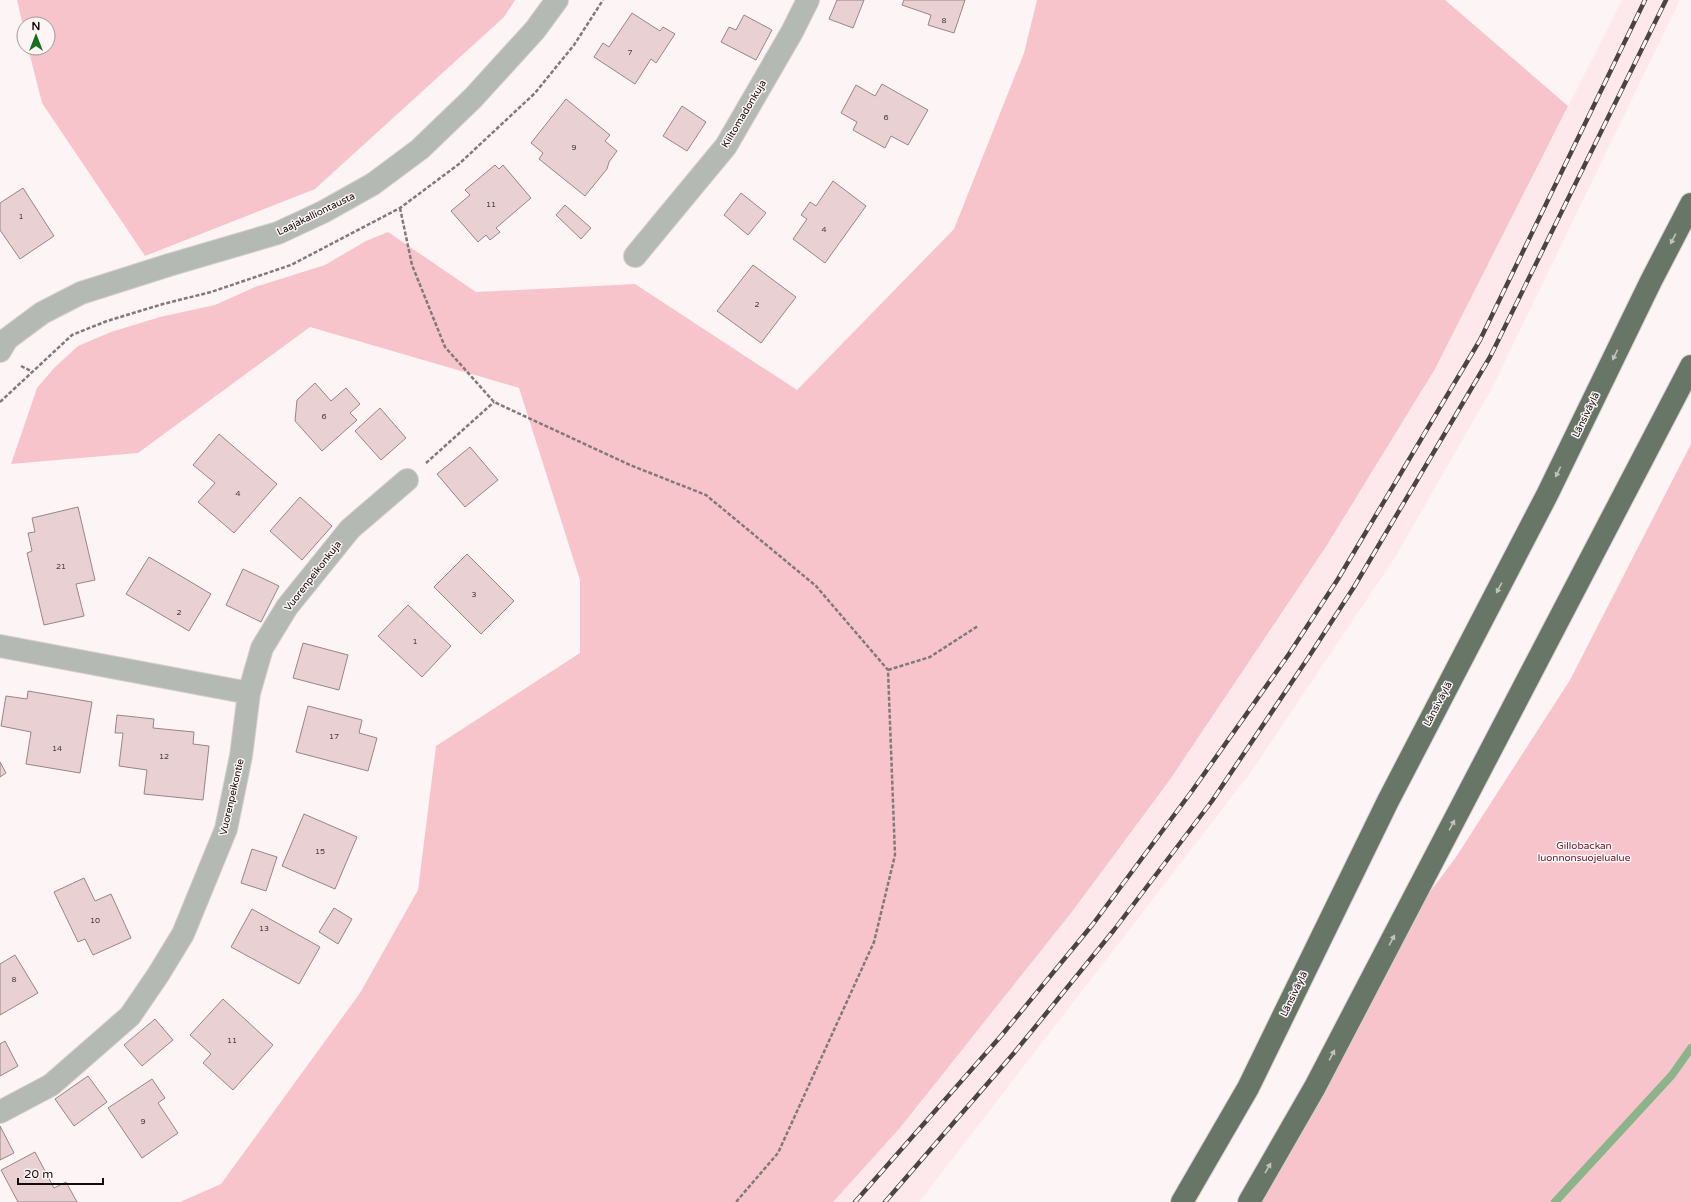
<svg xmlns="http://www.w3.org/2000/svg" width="1691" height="1202" viewBox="0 0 1691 1202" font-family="'Varela Round',sans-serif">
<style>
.built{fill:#fde9ec}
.green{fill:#f8c4cb}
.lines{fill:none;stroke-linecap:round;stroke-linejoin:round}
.stream{stroke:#8bb48a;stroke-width:8}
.building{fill:#e8d0d3;stroke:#998486}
.minor-casing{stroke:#d7cfd0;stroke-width:24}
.motorway-casing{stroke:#d7cfd0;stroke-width:24}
.path{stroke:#81797a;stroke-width:2.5;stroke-dasharray:4 2;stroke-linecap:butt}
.minor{stroke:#b4bab3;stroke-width:22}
.motorway{stroke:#687667;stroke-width:22}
.rail-casing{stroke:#4b4445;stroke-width:4.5}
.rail{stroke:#fdf4f5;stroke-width:3;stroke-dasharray:9;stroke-linecap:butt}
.oneway{fill:#c1c2bc}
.labels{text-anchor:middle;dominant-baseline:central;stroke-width:3;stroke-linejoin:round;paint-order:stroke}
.number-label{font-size:8px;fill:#483c3e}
.street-label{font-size:10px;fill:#120b0c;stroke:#fdf4f5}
.park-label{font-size:10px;fill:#60182b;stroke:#fdf4f5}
</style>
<rect width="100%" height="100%" fill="#fdf4f5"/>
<!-- built -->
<path class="built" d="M1622,0H1680L1490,392L1394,559L1251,772L919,1202H833L899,1129L1071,913L1169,781L1327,545L1435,369Z"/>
<!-- green -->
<path class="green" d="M17,0H515L504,17L315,189L145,256L42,103L28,48H48V24H24V30Z
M1037,0H1445L1568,106L1435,369L1327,545L1169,781L1071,913L899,1129L833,1202H180L221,1184L360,993L418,890L436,746L580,653V580L519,388L310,327L138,453L11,464L37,388L55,367L78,346L111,332L160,317L215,305L255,287L325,265L366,241L388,232L476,292L635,284L797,390L954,229L1024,53Z
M1691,444V1202H1262L1303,1097L1358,989L1456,857L1570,680Z"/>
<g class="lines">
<!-- stream -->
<path class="stream" d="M1555,1202L1672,1075L1691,1048"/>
</g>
<!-- building -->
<path class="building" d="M837,0H864L853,28L829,19Z
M904,0H965L954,33L928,25L931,15L902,5Z
M632,13L660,31L663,27L675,34L656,63L651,59L635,84L594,57L603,43L609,47Z
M744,15L772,30L756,60L721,42L729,27L736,30Z
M882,84L928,110L908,145L891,136L885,148L853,130L857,122L841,113L856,85L875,96Z
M566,99L610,135L605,141L617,151L609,162L607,169L585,196L539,159L543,153L531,143Z
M682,106L706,122L687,151L663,136Z
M495,165L499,169L503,165L531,198L496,228L500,232L490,240L486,235L478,242L451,211L470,195L465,190Z
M833,181L866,206L825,263L793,239L807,219L801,215L810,202L816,206Z
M23,188L54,236L20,259L0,230V203Z
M741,193L766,213L748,235L724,215Z
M565,205L591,228L581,239L556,215Z
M753,265L796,297L761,343L717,311Z
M315,383L331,401L346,388L360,404L350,413L357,420L322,451L295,421L297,400Z
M380,408L406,438L381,460L355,431Z
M219,434L277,484L234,533L198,502L215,483L193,465Z
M470,447L498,480L465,507L437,474Z
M300,497L332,526L302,560L270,531Z
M78,507L95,580L76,584L84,616L44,625L27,553L32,551L28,533L35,532L32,518Z
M467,554L514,601L481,634L434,587Z
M149,557L211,594L189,631L126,594Z
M243,569L279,586L261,622L226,605Z
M408,605L451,646L422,677L378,636Z
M303,643L348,655L339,690L293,678Z
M28,691L92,702L80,773L26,764L31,732L1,726L6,696L27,699Z
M308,706L362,720L359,733L377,738L368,771L296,752Z
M117,715L154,719L153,728L194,732L193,744L209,746L203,800L144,794L147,770L119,766L123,733H115Z
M0,762L6,773L0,777Z
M304,814L357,837L335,889L282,866Z
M252,849L277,857L266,891L241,883Z
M84,878L95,901L111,894L131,938L93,955L85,939L78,942L54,892Z
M334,908L352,919L338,944L319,932Z
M252,909L320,947L299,984L231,947Z
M15,955L38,993L0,1015V964Z
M223,999L273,1045L233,1090L203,1063L211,1054L190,1035Z
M155,1019L173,1040L142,1066L124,1045Z
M5,1041L18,1066L0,1076V1044Z
M88,1076L107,1102L74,1126L55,1099Z
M152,1079L165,1098L158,1103L178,1133L142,1158L108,1108Z
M0,1126L14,1153L0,1160Z
M35,1152L54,1188L66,1182L77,1202H18L1,1170Z"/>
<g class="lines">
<defs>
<path id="minor" d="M635,256L726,146L792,32L808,0
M0,351L7,339L42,313L81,293L169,265L278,233L323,212L373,184L420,149L473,98L535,30L557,0
M0,646L249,693L241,756L226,829L183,934L158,975L130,1016L51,1085L0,1112
M249,693L262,648L287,607L350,529L407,480"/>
<path id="motorway" d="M1182,1202L1248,1088L1388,801L1547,495L1651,281L1691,204
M1249,1202L1315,1087L1691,366"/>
</defs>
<!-- minor casing -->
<use href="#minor" class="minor-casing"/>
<!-- motorway casing -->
<use href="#motorway" class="motorway-casing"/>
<!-- path -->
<path class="path" d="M400,208L412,265L445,347L494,402L630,465L706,495L816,586L888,670L895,855L874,942L778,1153L736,1202
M21,366L33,372
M0,402L72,335L107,321L163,304L211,292L291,265L400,208L459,164L535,93L574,45L603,0
M426,463L494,402
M888,670L930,657L978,626"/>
<!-- minor -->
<use href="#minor" class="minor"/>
<!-- motorway -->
<use href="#motorway" class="motorway"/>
<defs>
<path id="rail" d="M855,1202L1001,1036L1093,924L1192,791L1289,654L1338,579L1480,340L1645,0
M885,1202L1014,1053L1114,930L1212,801L1308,658L1354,587L1490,357L1666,0"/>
</defs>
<!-- rail casing -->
<use href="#rail" class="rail-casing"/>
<!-- rail -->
<use href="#rail" class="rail"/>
</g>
<!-- one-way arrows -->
<defs><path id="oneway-solid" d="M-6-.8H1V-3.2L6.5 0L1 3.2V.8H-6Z"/></defs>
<g class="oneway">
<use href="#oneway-solid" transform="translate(1673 239) rotate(118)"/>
<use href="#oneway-solid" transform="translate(1615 355) rotate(116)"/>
<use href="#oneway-solid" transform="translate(1558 472) rotate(116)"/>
<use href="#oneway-solid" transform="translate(1499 588) rotate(118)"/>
<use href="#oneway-solid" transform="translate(1452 825) rotate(-62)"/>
<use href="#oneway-solid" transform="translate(1392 940) rotate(-62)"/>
<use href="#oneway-solid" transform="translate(1332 1055) rotate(-62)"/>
<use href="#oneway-solid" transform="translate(1268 1168) rotate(-60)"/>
</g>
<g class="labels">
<!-- number labels -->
<g class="number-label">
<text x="944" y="20">8</text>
<text x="630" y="52">7</text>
<text x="886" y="117">6</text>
<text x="574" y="147">9</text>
<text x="491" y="204">11</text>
<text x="21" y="216">1</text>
<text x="824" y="229">4</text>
<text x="757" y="304">2</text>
<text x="324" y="416">6</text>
<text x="238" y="493">4</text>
<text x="61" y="566">21</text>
<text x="474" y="594">3</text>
<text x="179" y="612">2</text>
<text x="415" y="641">1</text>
<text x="334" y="736">17</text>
<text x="57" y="748">14</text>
<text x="164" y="756">12</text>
<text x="320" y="851">15</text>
<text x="95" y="920">10</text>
<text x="264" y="928">13</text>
<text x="14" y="979">8</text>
<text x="232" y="1040">11</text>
<text x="143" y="1121">9</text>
</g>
<!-- street labels -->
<g class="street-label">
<text transform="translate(744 114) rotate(-59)">Kiiltomadonkuja</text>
<text transform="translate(316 214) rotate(-26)">Laajakalliontausta</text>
<text transform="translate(1586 415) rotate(-64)">Länsiväylä</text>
<text transform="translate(313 576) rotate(-52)">Vuorenpeikonkuja</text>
<text transform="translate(1438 704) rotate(-62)">Länsiväylä</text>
<text transform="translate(232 797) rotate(-77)">Vuorenpeikontie</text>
<text transform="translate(1294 994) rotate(-64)">Länsiväylä</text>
</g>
<!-- park labels -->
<g class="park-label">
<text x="1584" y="846">Gillobackan<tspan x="1584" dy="12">luonnonsuojelualue</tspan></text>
</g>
</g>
<!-- north arrow -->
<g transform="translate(36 36)"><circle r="19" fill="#fdf4f5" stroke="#9f9798"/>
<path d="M0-3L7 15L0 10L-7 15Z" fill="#15701b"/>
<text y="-6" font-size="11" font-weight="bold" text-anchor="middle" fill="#120b0c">N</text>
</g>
<!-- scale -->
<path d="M18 1178v6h85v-6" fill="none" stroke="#120b0c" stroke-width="2"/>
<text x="24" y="1178" font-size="12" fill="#120b0c" stroke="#fdf4f5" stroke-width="3" paint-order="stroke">20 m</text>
</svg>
